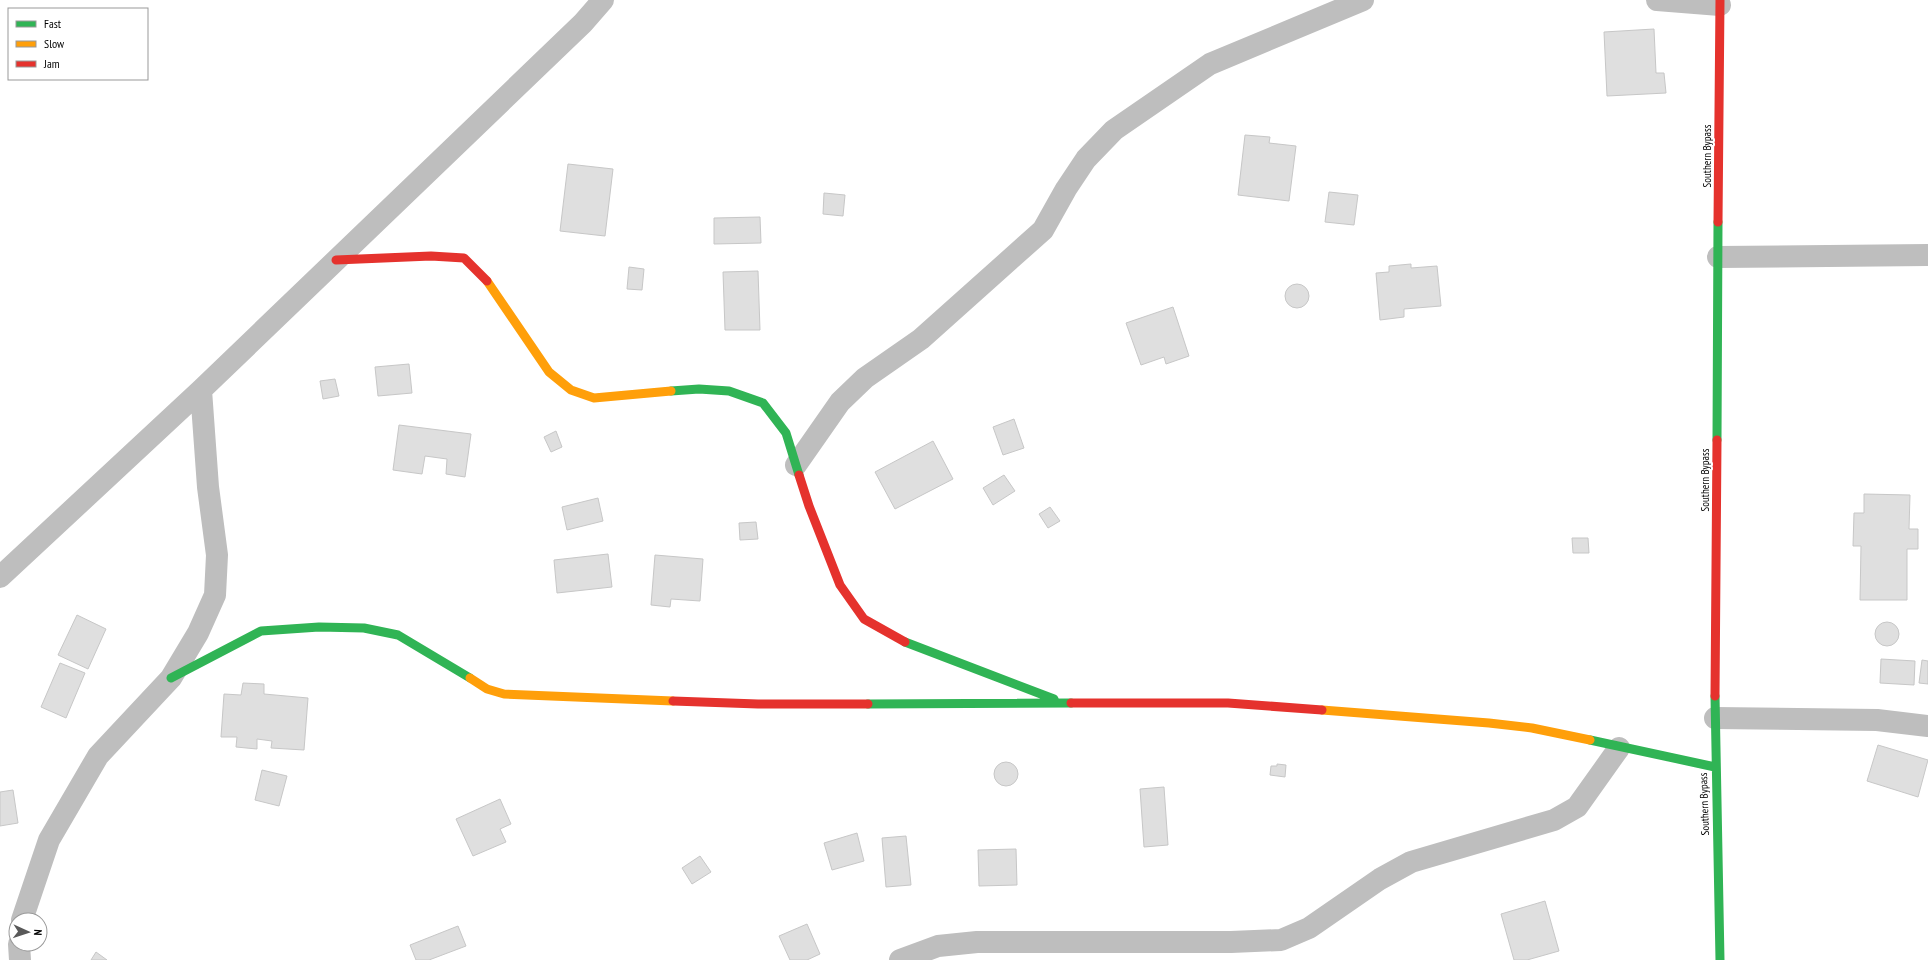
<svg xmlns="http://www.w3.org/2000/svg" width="1928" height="960" viewBox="0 0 1928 960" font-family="'PT Sans Narrow',sans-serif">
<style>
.building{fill:#dfdfdf;stroke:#c7c7c7}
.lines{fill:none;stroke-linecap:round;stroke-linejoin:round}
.street{stroke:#bebebe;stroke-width:22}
.fast{stroke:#30b455;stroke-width:9}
.slow{stroke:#ff9f0a;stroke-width:9}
.jam{stroke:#e5322d;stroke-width:9}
.labels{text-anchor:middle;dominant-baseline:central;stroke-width:4;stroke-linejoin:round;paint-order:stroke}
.street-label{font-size:11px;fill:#000;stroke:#fff}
</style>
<rect width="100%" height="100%" fill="#fff"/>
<!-- building -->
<path class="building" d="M1654,29L1656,73H1664L1666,93L1607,96L1604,32Z
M1245,135L1270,137L1269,143L1296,146L1289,201L1238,195Z
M568,164L613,169L605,236L560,231Z
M1329,192L1358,195L1354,225L1325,222Z
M824,193L845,195L843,216L823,214Z
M760,217L761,243L714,244V218Z
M1411,264V268L1437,266L1441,306L1404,309V317L1380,320L1376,273L1389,272V266Z
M629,267L644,269L642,290L627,289Z
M758,271L760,330H725L723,272Z
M1285 296a12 12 0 1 1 24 0a12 12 0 1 1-24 0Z
M1173,307L1189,356L1166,364L1164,357L1141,365L1126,323Z
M409,364L412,393L378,396L375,367Z
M335,379L339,396L323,399L320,381Z
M1014,419L1024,448L1003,455L993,427Z
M399,425L471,434L465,477L446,474L447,459L425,456L422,474L393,470Z
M556,431L562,447L551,452L544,437Z
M933,441L953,479L895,509L875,472Z
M1004,475L1015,491L993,505L983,488Z
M1864,494L1910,495L1909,529H1918V549H1907V600H1860L1861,546H1853L1854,513H1864Z
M598,498L603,521L567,530L562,507Z
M1050,507L1060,521L1048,528L1039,514Z
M756,522L758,539L740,540L739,523Z
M1572,538H1588L1589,553H1573Z
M608,554L612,587L557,593L554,560Z
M655,555L703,559L700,601L671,599L670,607L651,605Z
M77,615L106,629L88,669L58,655Z
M1875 634a12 12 0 1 1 24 0a12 12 0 1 1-24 0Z
M1881,659L1915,661L1914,685L1880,683Z
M1922,660L1928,661V684L1919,683Z
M60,663L85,673L66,718L41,707Z
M243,683L264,684V694L308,698L304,750L271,748L272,741L257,739V749L236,747L237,737H221L224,694L241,695Z
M1878,745L1928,760L1918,797L1867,781Z
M994 774a12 12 0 1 1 24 0a12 12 0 1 1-24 0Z
M1277,764L1286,765L1285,777L1270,775L1271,766H1277Z
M262,770L287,776L279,806L255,800Z
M1164,787L1168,845L1144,847L1140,789Z
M13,790L18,823L0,826V792Z
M500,799L511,824L500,829L506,842L473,856L456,819Z
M857,833L864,861L832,870L824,843Z
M906,836L911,885L886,887L882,838Z
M1016,849L1017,885L979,886L978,850Z
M700,856L711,872L692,884L682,868Z
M1545,901L1559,951L1527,960H1514L1501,914Z
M807,924L820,954L807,960H790L779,936Z
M458,926L466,946L429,960H416L410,945Z
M96,952L107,960H91Z"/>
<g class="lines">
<!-- street -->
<path class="street" d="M1657,0L1720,5
M1718,257L1928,255
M796,465L840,402L865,378L921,339L1043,230L1066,189L1086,159L1114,130L1210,64L1363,0
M0,577L201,390L583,23L603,0
M1715,718L1877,720L1928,726
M22,920L49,840L98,756L171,678L198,633L215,595L217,555L208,487L201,390
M19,944L20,960
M900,960L938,946L977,942H1231L1281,940L1309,928L1380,879L1411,862L1554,820L1577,807L1619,748"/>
<!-- fast -->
<path class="fast" d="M671,391L699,389L729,391L763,403L786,433L799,475
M1717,440L1718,222
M905,642L1054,699
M171,678L261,631L319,627L364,628L398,635L470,678
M1715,696L1720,960
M868,704L1071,703
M1590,740L1715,767"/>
<!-- slow -->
<path class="slow" d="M487,281L549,372L571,390L594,398L671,391
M470,678L487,689L504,694L673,701
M1322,710L1489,723L1532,728L1590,740"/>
<!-- jam -->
<path class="jam" d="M1718,222L1720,0
M336,260L431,256L464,258L487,281
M799,475L809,506L840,585L864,619L905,642
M1715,696L1717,440
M673,701L758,704H868
M1071,703H1228L1322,710"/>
</g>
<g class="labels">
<!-- street labels -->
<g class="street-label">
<text transform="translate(1707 156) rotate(-90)">Southern Bypass</text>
<text transform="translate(1705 480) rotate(-90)">Southern Bypass</text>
<text transform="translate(1704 804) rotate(-92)">Southern Bypass</text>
</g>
</g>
<!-- legend -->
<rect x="8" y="8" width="140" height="72" fill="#ffffff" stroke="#999999"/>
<rect x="16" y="21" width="20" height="6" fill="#30b455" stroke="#999999"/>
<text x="44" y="28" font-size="12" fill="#000000">Fast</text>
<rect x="16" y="41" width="20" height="6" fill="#ff9f0a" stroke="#999999"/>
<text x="44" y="48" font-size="12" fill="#000000">Slow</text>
<rect x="16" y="61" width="20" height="6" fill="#e5322d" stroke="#999999"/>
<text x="44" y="68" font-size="12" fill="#000000">Jam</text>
<!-- north arrow -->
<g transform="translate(28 932) rotate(93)"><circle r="19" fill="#ffffff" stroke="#999999"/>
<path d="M0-3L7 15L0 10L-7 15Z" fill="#595959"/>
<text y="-6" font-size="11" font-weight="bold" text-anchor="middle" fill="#000000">N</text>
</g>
</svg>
